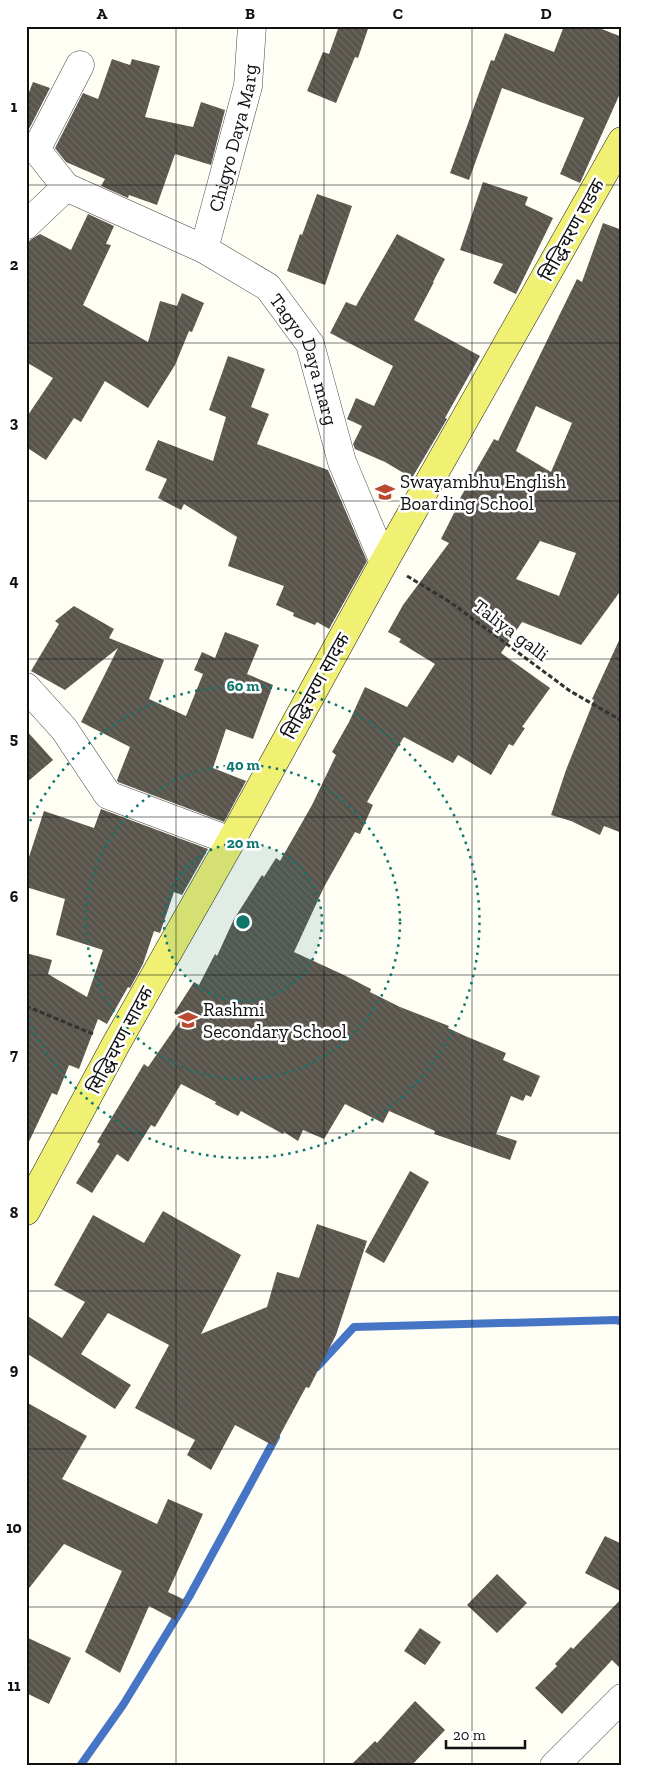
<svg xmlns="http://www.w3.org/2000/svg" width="648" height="1792" viewBox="0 0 648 1792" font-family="'Zilla Slab','Noto Sans Devanagari',serif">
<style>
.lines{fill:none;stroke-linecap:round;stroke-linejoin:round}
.stream{stroke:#4775c6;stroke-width:8}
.building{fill:url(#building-back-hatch);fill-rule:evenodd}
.minor-casing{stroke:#444;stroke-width:29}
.major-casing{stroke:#222;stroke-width:29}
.path{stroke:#333;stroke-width:3;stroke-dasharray:5 2.5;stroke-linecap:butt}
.minor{stroke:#fff;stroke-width:28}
.major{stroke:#f0f073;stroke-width:28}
.grid{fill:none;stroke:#111;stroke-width:1;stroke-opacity:0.55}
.ring{fill:none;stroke:#0f766e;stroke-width:2.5;stroke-dasharray:2.5 5}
.labels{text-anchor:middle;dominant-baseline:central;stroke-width:5;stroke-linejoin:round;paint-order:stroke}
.street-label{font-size:19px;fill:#111;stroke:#fff}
.poi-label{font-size:19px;fill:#111;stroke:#fff;text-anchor:start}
.centre{fill:#0f766e;stroke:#fff;stroke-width:2.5}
.ring-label{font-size:15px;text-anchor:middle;font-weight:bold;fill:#0f766e;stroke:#fff;stroke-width:5;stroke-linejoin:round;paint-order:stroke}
.neatline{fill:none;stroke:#111;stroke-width:2}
.grid-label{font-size:16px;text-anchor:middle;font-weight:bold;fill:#111}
</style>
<defs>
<pattern id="building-back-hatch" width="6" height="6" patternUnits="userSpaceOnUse" patternTransform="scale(1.25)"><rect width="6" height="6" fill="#59554d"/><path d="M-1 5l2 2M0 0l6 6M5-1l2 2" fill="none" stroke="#6c6962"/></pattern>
</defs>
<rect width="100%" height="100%" fill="#fefef5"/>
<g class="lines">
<!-- stream -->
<path class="stream" d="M317,1367L354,1327L617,1320L622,1322
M80,1766L123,1705L189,1597L276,1437"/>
</g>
<!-- building -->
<path class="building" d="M339,26H369L358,58L355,57L336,103L307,91L323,52L329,54Z
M564,26H594L622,37V89L580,183L560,174L584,118L502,88L469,180L450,173L491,60L494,61L505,33L554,52Z
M112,59L130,65L132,59L160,66L145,117L193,127L201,102L225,110L211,165L175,154L157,205L129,195L128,198L101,186L105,179L66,162L55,148L83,93L98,99Z
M33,82L50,88L28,131L26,130V100Z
M483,182L528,197L525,205L553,218L516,294L493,283L503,264L460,250Z
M317,194L352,206L325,285L287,271L300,234L302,235Z
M88,214L114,226L106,244L111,245L83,305L148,342L160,301L177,306L182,293L204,303L192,332L189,331L175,365L148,408L105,381L81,422L74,418L46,460L26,447V418L53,378L26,362V247L30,240L40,234L71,250Z
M603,223L622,230V589L581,645L522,622L501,653L550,688L522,727L525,728L513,746L509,744L491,775L458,755L453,763L404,737L402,740L367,802L373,805L360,834L355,832L324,887L294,952L346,976L371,989L370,992L400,1007L449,1026L448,1028L463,1035L506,1053L503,1060L540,1076L531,1097L526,1095L523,1101L511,1096L496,1134L517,1141L510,1160L434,1134L435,1131L389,1111L383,1123L345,1104L324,1139L303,1130L298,1141L284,1132L283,1134L241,1111L238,1116L215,1104L216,1102L181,1084L155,1127L151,1125L128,1162L117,1154L92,1193L76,1183L100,1144L97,1142L144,1064L148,1067L182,1018L174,1013L194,982L199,985L215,954L217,956L234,919L262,875L264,877L276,858L280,861L312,805L336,755L332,752L349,722L365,687L407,707L435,664L399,642L401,639L388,632L403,605L449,543L441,539L460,501L459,500L494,439L498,441L577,279L582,282ZM536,406L572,423L551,472L516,451ZM540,541L576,553L559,596L516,579Z
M397,234L445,259L433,282H434L414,320L480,356L445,418L447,419L412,478L385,462L355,449L353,444L362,426L347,419L356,398L374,406L393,366L330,333L346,302L356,306Z
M228,356L265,369L251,407L269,414L257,444L328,470L367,561L329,629L317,622L315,625L293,616L294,613L276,605L284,586L228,566L237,537L184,504L181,510L158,498L167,479L145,470L158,440L213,461L226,417L209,410Z
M74,606L114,629L109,638L164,660L149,699L186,716L203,674L194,670L202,652L215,658L225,632L259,645L247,674L273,685L253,739L226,729L213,768L246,781L224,822L118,782L117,780L130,747L81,722L118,648L65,690L31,671L59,624L55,621Z
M622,634V833L604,826L600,835L571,821L551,815L566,770L594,700L592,699Z
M26,730L53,760L26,783Z
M101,809L208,849L182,895L174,892L160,933L154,931L143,964L130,988L128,987L107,1024L98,1019L79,1069L69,1065L57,1095L52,1093L26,1148V953L52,960L48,974L87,997L103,950L56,935L65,899L26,887V866L44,811L94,828Z
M410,1171L429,1182L384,1263L365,1252Z
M163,1211L241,1255L201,1334L267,1307L277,1272L299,1278L317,1224L367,1241L336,1335L309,1388L306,1387L274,1446L235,1425L211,1470L187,1455L195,1440L135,1408L169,1345L108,1313L81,1354L131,1385L115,1409L26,1353V1315L62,1338L85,1302L54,1285L93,1215L144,1243Z
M26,1402L87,1436L62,1479L157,1524L168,1499L203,1514L168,1592L185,1600L175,1620L149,1606L120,1673L85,1652L122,1571L64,1544L26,1592Z
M605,1536L622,1544V1592L585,1573Z
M497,1574L527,1603L497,1633L467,1605Z
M622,1598V1670L612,1660L562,1714L535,1688L557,1666L555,1664L571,1647L573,1649Z
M420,1628L441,1642L425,1665L404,1651Z
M26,1637L71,1658L49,1704L26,1693Z
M415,1701L445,1730L411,1766H350L375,1741L377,1743Z"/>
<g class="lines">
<defs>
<g id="minor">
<path id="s1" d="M80,65L38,146L39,153L66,187L204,249L268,287L310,344L342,462L384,562"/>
<path d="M26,225L66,187"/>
<path id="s2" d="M204,249L248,86L252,26"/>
<path d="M26,687L64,729L108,795L231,841"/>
<path d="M554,1766L622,1698"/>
</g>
<path id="major" d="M26,1211L116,1044L231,841L384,562L622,141"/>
</defs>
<!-- minor casing -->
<use href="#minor" class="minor-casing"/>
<!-- major casing -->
<use href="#major" class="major-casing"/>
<!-- path -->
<path class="path" d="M407,576L450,602L570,691L622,721
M26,1006L93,1034"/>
<!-- minor -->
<use href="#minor" class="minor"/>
<!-- major -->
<use href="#major" class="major"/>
</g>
<!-- grid -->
<path class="grid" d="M176,26V1766M324,26V1766M472,26V1766M26,185H622M26,343H622M26,501H622M26,659H622M26,817H622M26,975H622M26,1133H622M26,1291H622M26,1449H622M26,1607H622"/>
<!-- distance rings -->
<circle cx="243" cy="922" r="79" fill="#0f766e" fill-opacity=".12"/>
<g class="ring">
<circle cx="243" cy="922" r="79"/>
<circle cx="243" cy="922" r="157"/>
<path d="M27 828A236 236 0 1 1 27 1016"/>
</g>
<!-- icons -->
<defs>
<symbol id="school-bare" viewBox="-9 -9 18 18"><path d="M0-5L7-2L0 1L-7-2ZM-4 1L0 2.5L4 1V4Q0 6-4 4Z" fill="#ba4a2f" stroke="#fff" stroke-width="2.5" paint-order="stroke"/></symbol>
</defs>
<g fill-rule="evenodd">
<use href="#school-bare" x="371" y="478" width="28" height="28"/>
<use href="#school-bare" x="174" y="1006" width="28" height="28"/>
</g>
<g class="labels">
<!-- street labels -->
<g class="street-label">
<text stroke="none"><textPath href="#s2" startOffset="115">Chigyo Daya Marg</textPath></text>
<text transform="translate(572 230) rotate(-61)">सिद्धिचरण सडक</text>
<text stroke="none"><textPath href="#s1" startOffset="450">Tagyo Daya marg</textPath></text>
<text transform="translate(511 630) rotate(37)">Taliya galli</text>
<text transform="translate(316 686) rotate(-61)">सिद्धिचरण सादक</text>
<text transform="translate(120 1040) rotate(-62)">सिद्धिचरण सादक</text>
</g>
<!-- poi labels -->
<g class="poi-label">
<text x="400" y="481">Swayambhu English<tspan x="400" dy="22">Boarding School</tspan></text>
<text x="203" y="1009">Rashmi<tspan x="203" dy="22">Secondary School</tspan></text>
</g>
</g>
<circle cx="243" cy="922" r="8" class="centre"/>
<g class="ring-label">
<text x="243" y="691">60 m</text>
<text x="243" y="770">40 m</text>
<text x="243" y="848">20 m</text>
</g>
<!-- border -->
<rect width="648" height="1792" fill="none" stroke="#ffffff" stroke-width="55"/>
<!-- scale -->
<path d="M446 1740v8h79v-8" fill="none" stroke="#111111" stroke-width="2.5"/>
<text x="453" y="1740" font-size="15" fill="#111111" stroke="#ffffff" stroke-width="4" paint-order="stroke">20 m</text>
<rect x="28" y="28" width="592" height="1736" class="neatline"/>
<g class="grid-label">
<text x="102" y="19">A</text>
<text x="250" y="19">B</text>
<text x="398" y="19">C</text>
<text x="546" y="19">D</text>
<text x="14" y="112">1</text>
<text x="14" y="270">2</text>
<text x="14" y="428">3</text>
<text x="14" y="586">4</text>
<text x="14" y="744">5</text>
<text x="14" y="902">6</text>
<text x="14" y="1060">7</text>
<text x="14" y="1218">8</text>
<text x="14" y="1375">9</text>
<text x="14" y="1533">10</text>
<text x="14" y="1691">11</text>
</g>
</svg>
